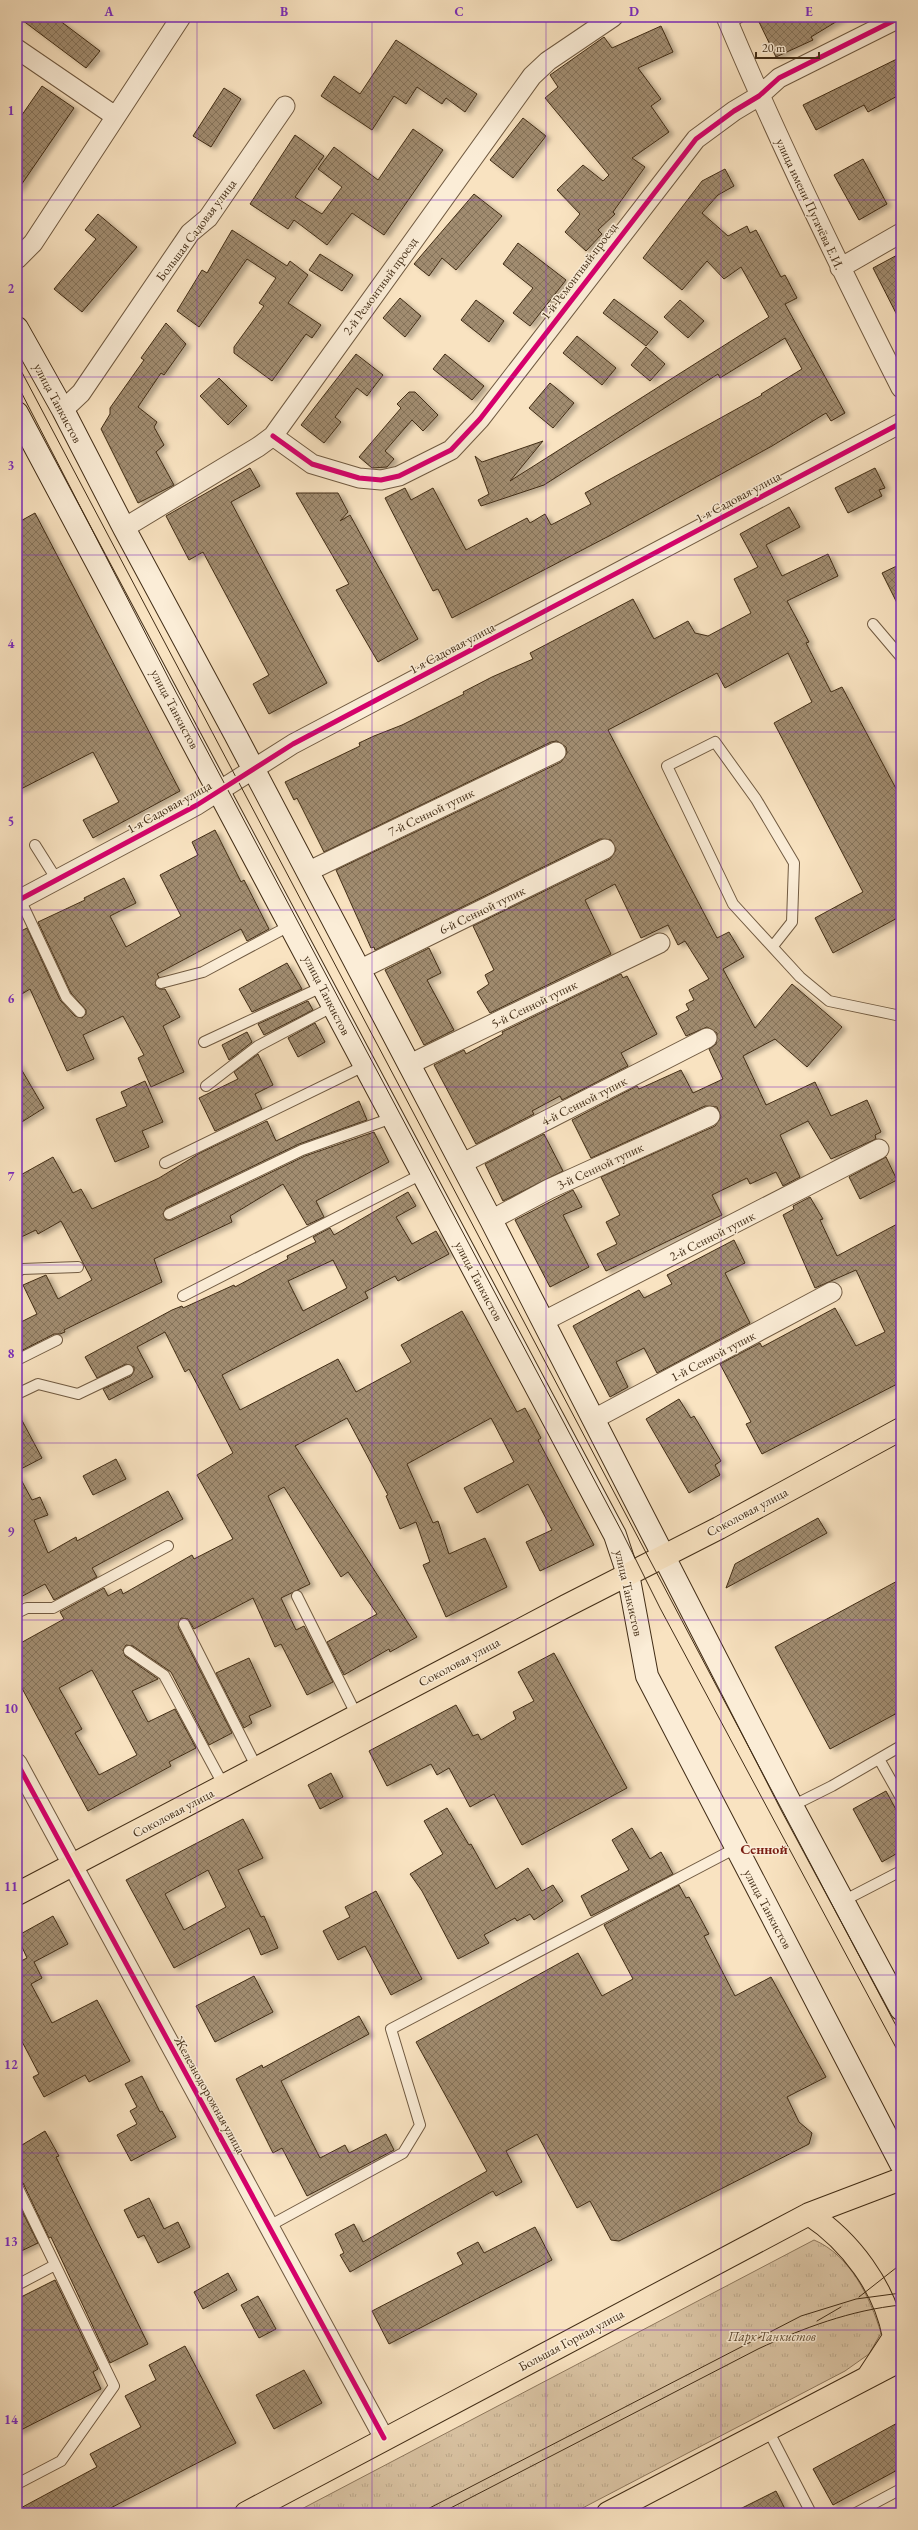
<svg xmlns="http://www.w3.org/2000/svg" width="918" height="2530" viewBox="0 0 918 2530" font-family="'EB Garamond',serif">
<style>
.grass{fill:url(#grass-tufts);stroke:#8e785d}
.building{fill:url(#building-cross-hatch);stroke:#422d16;fill-rule:evenodd;filter:url(#shadow)}
.lines{fill:none;stroke-linecap:round;stroke-linejoin:round}
.service-casing{stroke:#705a41;stroke-width:12}
.minor-casing{stroke:#705a41;stroke-width:21}
.secondary-casing{stroke:#422d16;stroke-width:24}
.primary-casing{stroke:#422d16;stroke-width:24}
.service{stroke:#fbedd7;stroke-width:10}
.minor{stroke:#fbedd7;stroke-width:19}
.secondary{stroke:#fbedd7;stroke-width:22}
.primary{stroke:#f9e3c1;stroke-width:22}
.tram{stroke:#422d16;stroke-width:1}
.cycleway-casing{stroke:#fbedd7;stroke-width:8}
.cycleway{stroke:#d6006c;stroke-width:5}
.grid{fill:none;stroke:#7b2cbf;stroke-width:1;stroke-opacity:0.55}
.labels{text-anchor:middle;dominant-baseline:central;stroke-width:3;stroke-linejoin:round;paint-order:stroke}
.street-label{font-size:13px;fill:#422d16;stroke:#fbedd7}
.park-label{font-size:13px;font-style:italic;fill:#604b32;stroke:#fbedd7}
.neighbourhood-label{font-size:14px;font-weight:bold;fill:#7a1f14;stroke:#fbedd7}
.neatline{fill:none;stroke:#7b2cbf;stroke-width:1.5}
.grid-label{font-size:13px;text-anchor:middle;font-weight:bold;fill:#7b2cbf}
</style>
<defs>
<pattern id="grass-tufts" width="24" height="20" patternUnits="userSpaceOnUse"><rect width="24" height="20" fill="#dac4a4"/><path d="M3 7l-1-3M5 7V3M7 7l1-3M15 17l-1-3M17 17v-4M19 17l1-3" fill="none" stroke="#bca98c"/></pattern>
<pattern id="building-cross-hatch" width="8" height="8" patternUnits="userSpaceOnUse"><rect width="8" height="8" fill="#a18c6f"/><path d="M0 0l8 8M0 8l8-8" fill="none" stroke="#85735a"/></pattern>
<filter id="shadow"><feDropShadow dx="4.5" dy="2.5" stdDeviation="2" flood-color="#0004"/></filter>
</defs>
<rect width="100%" height="100%" fill="#f9e3c1"/>
<filter id="stains"><feTurbulence type="fractalNoise" baseFrequency=".005" numOctaves="4"/><feColorMatrix values="0 0 0 0 .2 0 0 0 0 .09 0 0 0 0 .02 0 0 0 .5 -.17"/></filter>
<radialGradient id="worn" r=".72"><stop offset=".6" stop-color="#630" stop-opacity="0"/><stop offset="1" stop-color="#630" stop-opacity=".3"/></radialGradient>
<!-- grass -->
<path class="grass" d="M814,2240C850,2255 870,2297 881,2333L869,2354L845,2371L573,2513H294Z"/>
<!-- building -->
<path class="building" d="M18,17H55L100,51L86,68Z
M770,17H844L811,37L813,40L776,57L759,22Z
M661,26L673,52L638,68L661,99L651,106L669,132L632,158L645,167L613,212L615,214L598,230L602,234L586,251L565,232L580,214L557,190L583,165L603,181L609,175L545,98L558,87L550,75L604,37L612,48Z
M396,40L477,94L465,112L446,98L442,104L417,87L406,104L394,96L372,130L321,96L334,76L360,94Z
M901,57V94L868,112L864,105L816,130L803,105Z
M42,86L74,108L17,191V122Z
M224,88L241,99L211,147L193,136Z
M523,118L546,136L513,178L490,160Z
M413,129L443,150L384,235L352,213L327,245L294,220L288,229L250,204L295,135L324,156L295,197L322,214L342,187L318,169L334,147L378,180Z
M863,159L887,204L859,220L834,175Z
M725,169L734,186L718,195L702,213L728,236L747,226L750,233L756,230L781,277L785,275L797,298L785,304L845,413L831,421L826,413L772,446L609,536L452,618L438,589L433,591L385,498L405,488L411,500L433,488L466,550L527,518L530,523L545,514L551,525L591,504L585,493L762,395L761,394L802,369L785,338L720,378L718,374L544,485L481,506L478,500L489,494L475,456L482,462L543,441L510,481L769,317L741,267L724,279L707,261L682,290L643,258L702,181Z
M474,194L502,216L456,270L442,258L429,276L414,264Z
M98,214L137,247L82,312L54,289L96,239L85,230Z
M232,230L287,266L290,261L308,275L288,303L321,325L312,338L306,334L272,381L234,353V347L264,306L259,303L276,278L247,259L199,327L177,311L202,270L207,273Z
M518,243L566,280L530,326L513,313L533,288L503,264Z
M901,253V323L873,268Z
M320,254L353,275L342,291L309,270Z
M400,298L421,316L405,337L383,318Z
M614,299L658,332L646,346L603,313Z
M476,300L504,321L489,342L461,320Z
M680,300L704,321L688,338L664,317Z
M166,323L186,344L164,375L161,373L138,407L157,422L154,427L164,445L156,452L174,485L138,503L101,429L110,414V408L144,360L141,358Z
M577,336L616,368L602,385L563,353Z
M646,347L665,364L650,381L631,365Z
M356,354L383,375L367,396L357,388L335,417L341,422L324,443L301,425Z
M445,354L484,386L472,400L433,369Z
M219,378L247,406L228,425L200,396Z
M550,383L574,403L553,428L529,408Z
M409,392H415L438,415L423,431L412,420L385,451L394,459L387,467L372,468L359,457L401,408L397,404Z
M250,468L260,486L231,502L327,683L269,714L253,684L269,675L203,552L189,560L166,516Z
M875,468L885,488L879,490L882,496L848,513L835,488Z
M296,493H338L348,512L340,521L350,515L418,639L378,662L336,590L349,584Z
M789,507L800,527L766,545L782,576L828,554L838,576L787,601L809,642L806,643L831,692L842,687L901,798V916L833,953L815,918L863,892L774,723L812,702L788,653L725,688L717,673L608,730L717,938L729,932L744,957L723,969L755,1028L792,984L842,1027L807,1067L775,1039L743,1056L766,1105L815,1082L831,1116L867,1100L881,1132L875,1135L876,1139L831,1159L808,1121L780,1135L800,1177L783,1186L776,1172L750,1184L747,1178L712,1195L722,1215L606,1271L597,1254L617,1244L606,1222L620,1215L601,1177L715,1126L721,1117L717,1107L705,1106L591,1158L572,1120L637,1086L639,1089L681,1070L693,1093L723,1079L709,1049L716,1044L717,1033L707,1027L686,1036L676,1017L689,1010L686,1004L694,1000L689,990L709,979L685,941L678,945L668,925L641,938L615,884L585,900L611,954L490,1013L477,992L489,984L485,975L494,970L473,926L610,859L616,850L611,840L600,839L375,950L374,947L371,948L336,870L561,762L567,753L566,747L557,741L551,742L324,852L297,798L294,800L285,782L360,746L359,743L374,736L402,725L464,694L463,692L492,677L533,659L530,653L633,599L654,639L688,621L695,633L708,636L751,613L734,579L758,567L740,534Z
M35,513L180,791L93,838L83,820L119,802L93,752L17,791V523Z
M901,564V611L882,573Z
M215,830L241,882L244,880L269,929L247,941L241,929L157,974L159,977L155,985L159,989H165L180,1017L163,1026L184,1072L151,1087L138,1058L144,1055L123,1016L83,1035L94,1059L67,1071L30,989L17,997V933L27,928L60,1000L75,1016L82,1018L86,1014V1010L71,993L38,922L85,900L84,898L124,878L136,903L110,916L126,947L181,916L160,875L198,855L192,842Z
M429,948L441,973L427,980L454,1030L424,1045L385,970Z
M287,963L302,989L252,1012L239,989Z
M621,974L623,978L627,976L657,1034L621,1053L628,1066L562,1100L560,1096L532,1111L534,1114L476,1144L434,1065L464,1050L466,1054L503,1034L502,1032Z
M308,1001L313,1010L264,1035L258,1024Z
M315,1023L325,1042L298,1057L288,1038Z
M247,1032L252,1042L229,1060L222,1045Z
M258,1054L273,1085L255,1094L262,1109L215,1131L199,1098L238,1079L234,1072Z
M17,1062L44,1108L17,1125Z
M145,1081L163,1122L142,1131L149,1147L115,1162L96,1119L127,1106L121,1092Z
M359,1101L367,1120L299,1144L166,1208L163,1214L166,1220H172L305,1156L374,1132L389,1162L316,1201L324,1217L307,1225L283,1184L230,1216L232,1222L154,1259L162,1282L64,1330L65,1332L60,1334H54L17,1353V1324L37,1314L23,1285L46,1275L58,1299L92,1280L61,1221L38,1234L36,1230L17,1239V1177L53,1157L73,1193L81,1189L92,1209L159,1178L200,1153L267,1121L276,1141Z
M544,1134L563,1171L503,1201L485,1164Z
M886,1157L897,1180L860,1199L849,1177Z
M573,1190L582,1207L563,1215L589,1267L550,1287L515,1220Z
M408,1192L416,1206L396,1217L412,1244L436,1231L449,1254L398,1281L395,1276L365,1292L368,1298L222,1375L240,1410L338,1359L356,1392L411,1362L401,1345L462,1311L517,1412L525,1408L541,1438L538,1440L594,1545L540,1571L526,1542L552,1530L528,1484L477,1513L464,1488L514,1462L491,1418L407,1464L433,1523L438,1521L449,1554L485,1538L507,1587L446,1617L423,1565L430,1562L416,1522L400,1529L386,1496L388,1495L347,1418L295,1446L417,1637L390,1652L389,1649L344,1675L327,1642L377,1614L348,1572L341,1577L284,1487L268,1496L310,1584L281,1598L296,1630L304,1626L333,1682L307,1695L281,1644L275,1647L253,1598L194,1629L188,1619L181,1618L178,1627L232,1733L209,1745L171,1672L133,1646L126,1645L123,1650L125,1656L158,1679L132,1691L148,1722L175,1709L196,1748L169,1762L171,1766L88,1811L17,1679V1645L64,1619L60,1612L104,1588L108,1596L121,1589L123,1594L192,1555L194,1559L233,1539L197,1475L233,1453L189,1369L185,1372L165,1332L137,1347L153,1377L109,1400L103,1389L131,1376L134,1371V1367L126,1364L97,1378L85,1357L172,1310L182,1306L183,1308L234,1285L235,1287L288,1259L287,1256L316,1242L313,1237L330,1228L334,1235ZM333,1260L347,1288L303,1311L288,1281ZM92,1670L137,1755L99,1775L75,1733L82,1729L59,1688Z
M810,1197L823,1219L820,1220L837,1256L901,1222V1382L762,1454L746,1424L751,1422L720,1364L760,1343L762,1347L835,1308L856,1346L885,1332L856,1270L815,1288L783,1215L794,1209L793,1206Z
M734,1240L745,1263L725,1273L750,1323L657,1373L644,1348L616,1362L628,1387L610,1397L573,1326L639,1290L644,1298L672,1284L667,1275Z
M679,1399L691,1418L694,1416L721,1461L715,1465L720,1475L689,1493L646,1419Z
M17,1411L42,1458L17,1471Z
M116,1459L126,1479L93,1495L83,1476Z
M17,1472L32,1500L40,1497L48,1515L34,1520L48,1553L76,1537L77,1541L168,1491L183,1519L92,1568L97,1577L54,1600L45,1584L17,1599Z
M818,1518L827,1533L726,1588L735,1564Z
M901,1579V1711L830,1749L775,1647Z
M554,1653L627,1788L522,1845L494,1794L470,1807L449,1768L437,1775L431,1764L387,1786L369,1751L456,1705L473,1736L478,1734L481,1740L516,1719L513,1712L534,1701L518,1672Z
M249,1658L271,1706L249,1716L252,1723L244,1728L216,1673Z
M331,1773L343,1797L320,1809L308,1785Z
M886,1791L901,1819V1851L882,1862L853,1809Z
M447,1808L469,1845L471,1844L496,1889L528,1868L542,1891L553,1885L563,1901L534,1920L530,1914L517,1921L515,1918L484,1935L489,1943L458,1959L422,1891L410,1874L443,1854L424,1821Z
M243,1819L263,1858L238,1870L261,1917L264,1916L278,1948L261,1955L249,1928L174,1968L126,1880ZM208,1870L226,1907L184,1930L165,1894Z
M632,1828L650,1859L661,1852L673,1874L591,1916L581,1896L629,1870L612,1840Z
M679,1885L686,1898L689,1897L709,1934L704,1936L735,1996L771,1977L826,2077L787,2097L799,2122L812,2133L809,2144L619,2241L611,2240L590,2201L577,2208L537,2134L506,2151L522,2182L496,2196L493,2191L350,2272L340,2255L344,2253L335,2234L354,2224L363,2242L487,2171L416,2042L578,1953L602,1996L633,1979L604,1925Z
M376,1891L422,1979L391,1995L365,1946L338,1960L323,1931L350,1917L345,1907Z
M53,1916L68,1944L34,1962L42,1978L31,1984L52,2023L97,2000L130,2061L89,2082L85,2075L44,2097L33,2077L39,2074L17,2032V1957L19,1962L27,1958L17,1936Z
M254,1976L273,2012L215,2042L196,2006Z
M359,2016L369,2034L281,2081L320,2158L345,2145L349,2153L386,2134L394,2150L307,2196L282,2148L273,2153L236,2079L262,2065L263,2068Z
M142,2076L160,2112L162,2111L176,2137L131,2161L117,2135L137,2124L130,2111L137,2107L125,2084Z
M45,2131L59,2156L56,2157L148,2344L110,2363L51,2237L49,2238L23,2183L17,2180V2148Z
M149,2198L164,2229L178,2222L190,2247L158,2263L144,2235L138,2238L124,2210Z
M17,2201L38,2243L17,2253Z
M535,2227L552,2260L389,2344L372,2311L463,2264L457,2253L478,2242L484,2253Z
M228,2273L237,2290L203,2309L194,2292Z
M55,2280L98,2369L93,2372L101,2389L17,2432V2299Z
M258,2296L276,2329L259,2338L241,2305Z
M185,2346L236,2443L101,2513H17V2510L97,2467L90,2454L141,2427L125,2396L156,2380L149,2365Z
M304,2370L322,2403L274,2429L256,2395Z
M901,2421V2468L833,2505L813,2469Z
M776,2491L787,2513H732Z"/>
<g class="lines">
<defs>
<path id="service" d="M729,24L740,17
M873,624L901,657
M35,845L57,880
M20,899L66,997L80,1012
M773,946L792,922L794,863L756,799L715,742L667,766L733,904L800,977L829,1001L896,1015L901,1013
M161,983L203,972L291,925
M204,1042L322,987
M206,1086L258,1046L332,1007
M165,1163L364,1066
M169,1214L302,1150L392,1118
M17,1272L22,1269L78,1267
M183,1296L422,1174
M17,1360L57,1340
M17,1394L38,1384L78,1394L128,1370
M297,1596L357,1716
M17,1613L27,1608H53L168,1546
M184,1624L257,1768
M129,1651L164,1675L224,1786
M879,1759L901,1798
M792,1806L832,1786L901,1746
M843,1901L901,1871
M17,2186L114,2386L61,2461L17,2484
M269,2226L403,2153L420,2125L391,2029L736,1848
M17,2285L55,2265
M768,2430L811,2513
M856,2513L901,2489"/>
<path id="minor" d="M726,17C779,143 839,266 901,388
M17,49L115,116
M17,259L33,243L181,17
M840,268L901,233
M63,410L81,393L190,233L208,218L285,106
M273,436L312,464L359,478L381,480L399,476L451,450L480,419L696,139L734,111L759,96L779,78L901,17
M124,528L258,447L273,436L532,76L548,61L613,17
M307,872L556,752
M17,901L197,805L293,744L901,423
M359,970L605,849
M408,1065L660,943
M461,1164L707,1038
M491,1220L549,1189L710,1116
M544,1321L879,1149
M594,1419L832,1292
M17,1763L384,2438"/>
<path id="secondary" d="M17,328L63,410L124,528L235,734L491,1220L792,1806L901,2009
M17,413L615,1535L628,1574L647,1676L901,2164"/>
<path id="primary" d="M17,1894L566,1606L719,1528L901,1429
M809,2214C850,2241 885,2287 894,2337L869,2375
M246,2513L809,2214L901,2179
M608,2513L901,2360"/>
</defs>
<!-- service casing -->
<use href="#service" class="service-casing"/>
<!-- minor casing -->
<use href="#minor" class="minor-casing"/>
<!-- secondary casing -->
<use href="#secondary" class="secondary-casing"/>
<!-- primary casing -->
<use href="#primary" class="primary-casing"/>
<!-- service -->
<use href="#service" class="service"/>
<!-- minor -->
<use href="#minor" class="minor"/>
<!-- secondary -->
<use href="#secondary" class="secondary"/>
<!-- primary -->
<use href="#primary" class="primary"/>
<!-- tram -->
<path class="tram" d="M17,363L901,2035
M17,384L170,681L622,1532L660,1608L901,2057
M859,2297L901,2264
M817,2321L841,2307
M420,2513L801,2316L856,2299L901,2293
M441,2513L758,2349C803,2328 851,2310 901,2305"/>
<defs>
<path id="cycleway" d="M273,436L312,464L359,478L381,480L399,476L451,450L480,419L696,139L734,111L759,96L779,78L901,17
M17,901L197,805L293,744L901,423
M17,1763L384,2438"/>
</defs>
<!-- cycleway casing -->
<use href="#cycleway" class="cycleway-casing"/>
<!-- cycleway -->
<use href="#cycleway" class="cycleway"/>
</g>
<!-- grid -->
<path class="grid" d="M197,17V2513M372,17V2513M546,17V2513M721,17V2513M17,200H901M17,377H901M17,555H901M17,732H901M17,910H901M17,1087H901M17,1265H901M17,1443H901M17,1620H901M17,1798H901M17,1975H901M17,2153H901M17,2330H901"/>
<g class="labels">
<!-- street labels -->
<g class="street-label">
<text transform="translate(810 204) rotate(65)">улица имени Пугачёва Е.И.</text>
<text transform="translate(196 230) rotate(-53)">Большая Садовая улица</text>
<text transform="translate(579 271) rotate(-53)">1-й Ремонтный проезд</text>
<text transform="translate(380 286) rotate(-54)">2-й Ремонтный проезд</text>
<text transform="translate(58 403) rotate(62)">улица Танкистов</text>
<text transform="translate(738 497) rotate(-28)">1-я Садовая улица</text>
<text transform="translate(452 648) rotate(-28)">1-я Садовая улица</text>
<text transform="translate(175 709) rotate(62)">улица Танкистов</text>
<text transform="translate(169 807) rotate(-29)">1-я Садовая улица</text>
<text transform="translate(431 812) rotate(-26)">7-й Сенной тупик</text>
<text transform="translate(482 910) rotate(-26)">6-й Сенной тупик</text>
<text transform="translate(327 995) rotate(63)">улица Танкистов</text>
<text transform="translate(534 1004) rotate(-26)">5-й Сенной тупик</text>
<text transform="translate(584 1101) rotate(-27)">4-й Сенной тупик</text>
<text transform="translate(600 1166) rotate(-25)">3-й Сенной тупик</text>
<text transform="translate(712 1236) rotate(-27)">2-й Сенной тупик</text>
<text transform="translate(479 1281) rotate(62)">улица Танкистов</text>
<text transform="translate(713 1356) rotate(-28)">1-й Сенной тупик</text>
<text transform="translate(747 1512) rotate(-28)">Соколовая улица</text>
<text transform="translate(629 1593) rotate(77)">улица Танкистов</text>
<text transform="translate(459 1662) rotate(-28)">Соколовая улица</text>
<text transform="translate(173 1813) rotate(-28)">Соколовая улица</text>
<text transform="translate(768 1909) rotate(62)">улица Танкистов</text>
<text transform="translate(210 2095) rotate(61)">Железнодорожная улица</text>
<text transform="translate(571 2340) rotate(-28)">Большая Горная улица</text>
</g>
<!-- park labels -->
<g class="park-label">
<text x="772" y="2336">Парк Танкистов</text>
</g>
<!-- neighbourhood labels -->
<g class="neighbourhood-label">
<text x="764" y="1849">Сенной</text>
</g>
</g>
<!-- margin -->
<rect width="918" height="2530" fill="none" stroke="#f9e3c1" stroke-width="44"/>
<!-- scale -->
<path d="M756 52v6h63v-6" fill="none" stroke="#422d16" stroke-width="2"/>
<text x="762" y="52" font-size="12" fill="#422d16" stroke="#fbedd7" stroke-width="3" paint-order="stroke">20 m</text>
<rect x="22" y="22" width="874" height="2486" class="neatline"/>
<g class="grid-label">
<text x="109" y="16">A</text>
<text x="284" y="16">B</text>
<text x="459" y="16">C</text>
<text x="634" y="16">D</text>
<text x="809" y="16">E</text>
<text x="11" y="115">1</text>
<text x="11" y="293">2</text>
<text x="11" y="470">3</text>
<text x="11" y="648">4</text>
<text x="11" y="826">5</text>
<text x="11" y="1003">6</text>
<text x="11" y="1181">7</text>
<text x="11" y="1358">8</text>
<text x="11" y="1536">9</text>
<text x="11" y="1713">10</text>
<text x="11" y="1891">11</text>
<text x="11" y="2069">12</text>
<text x="11" y="2246">13</text>
<text x="11" y="2424">14</text>
</g>
<rect width="100%" height="100%" filter="url(#stains)"/>
<rect width="100%" height="100%" fill="url(#worn)"/>
</svg>
